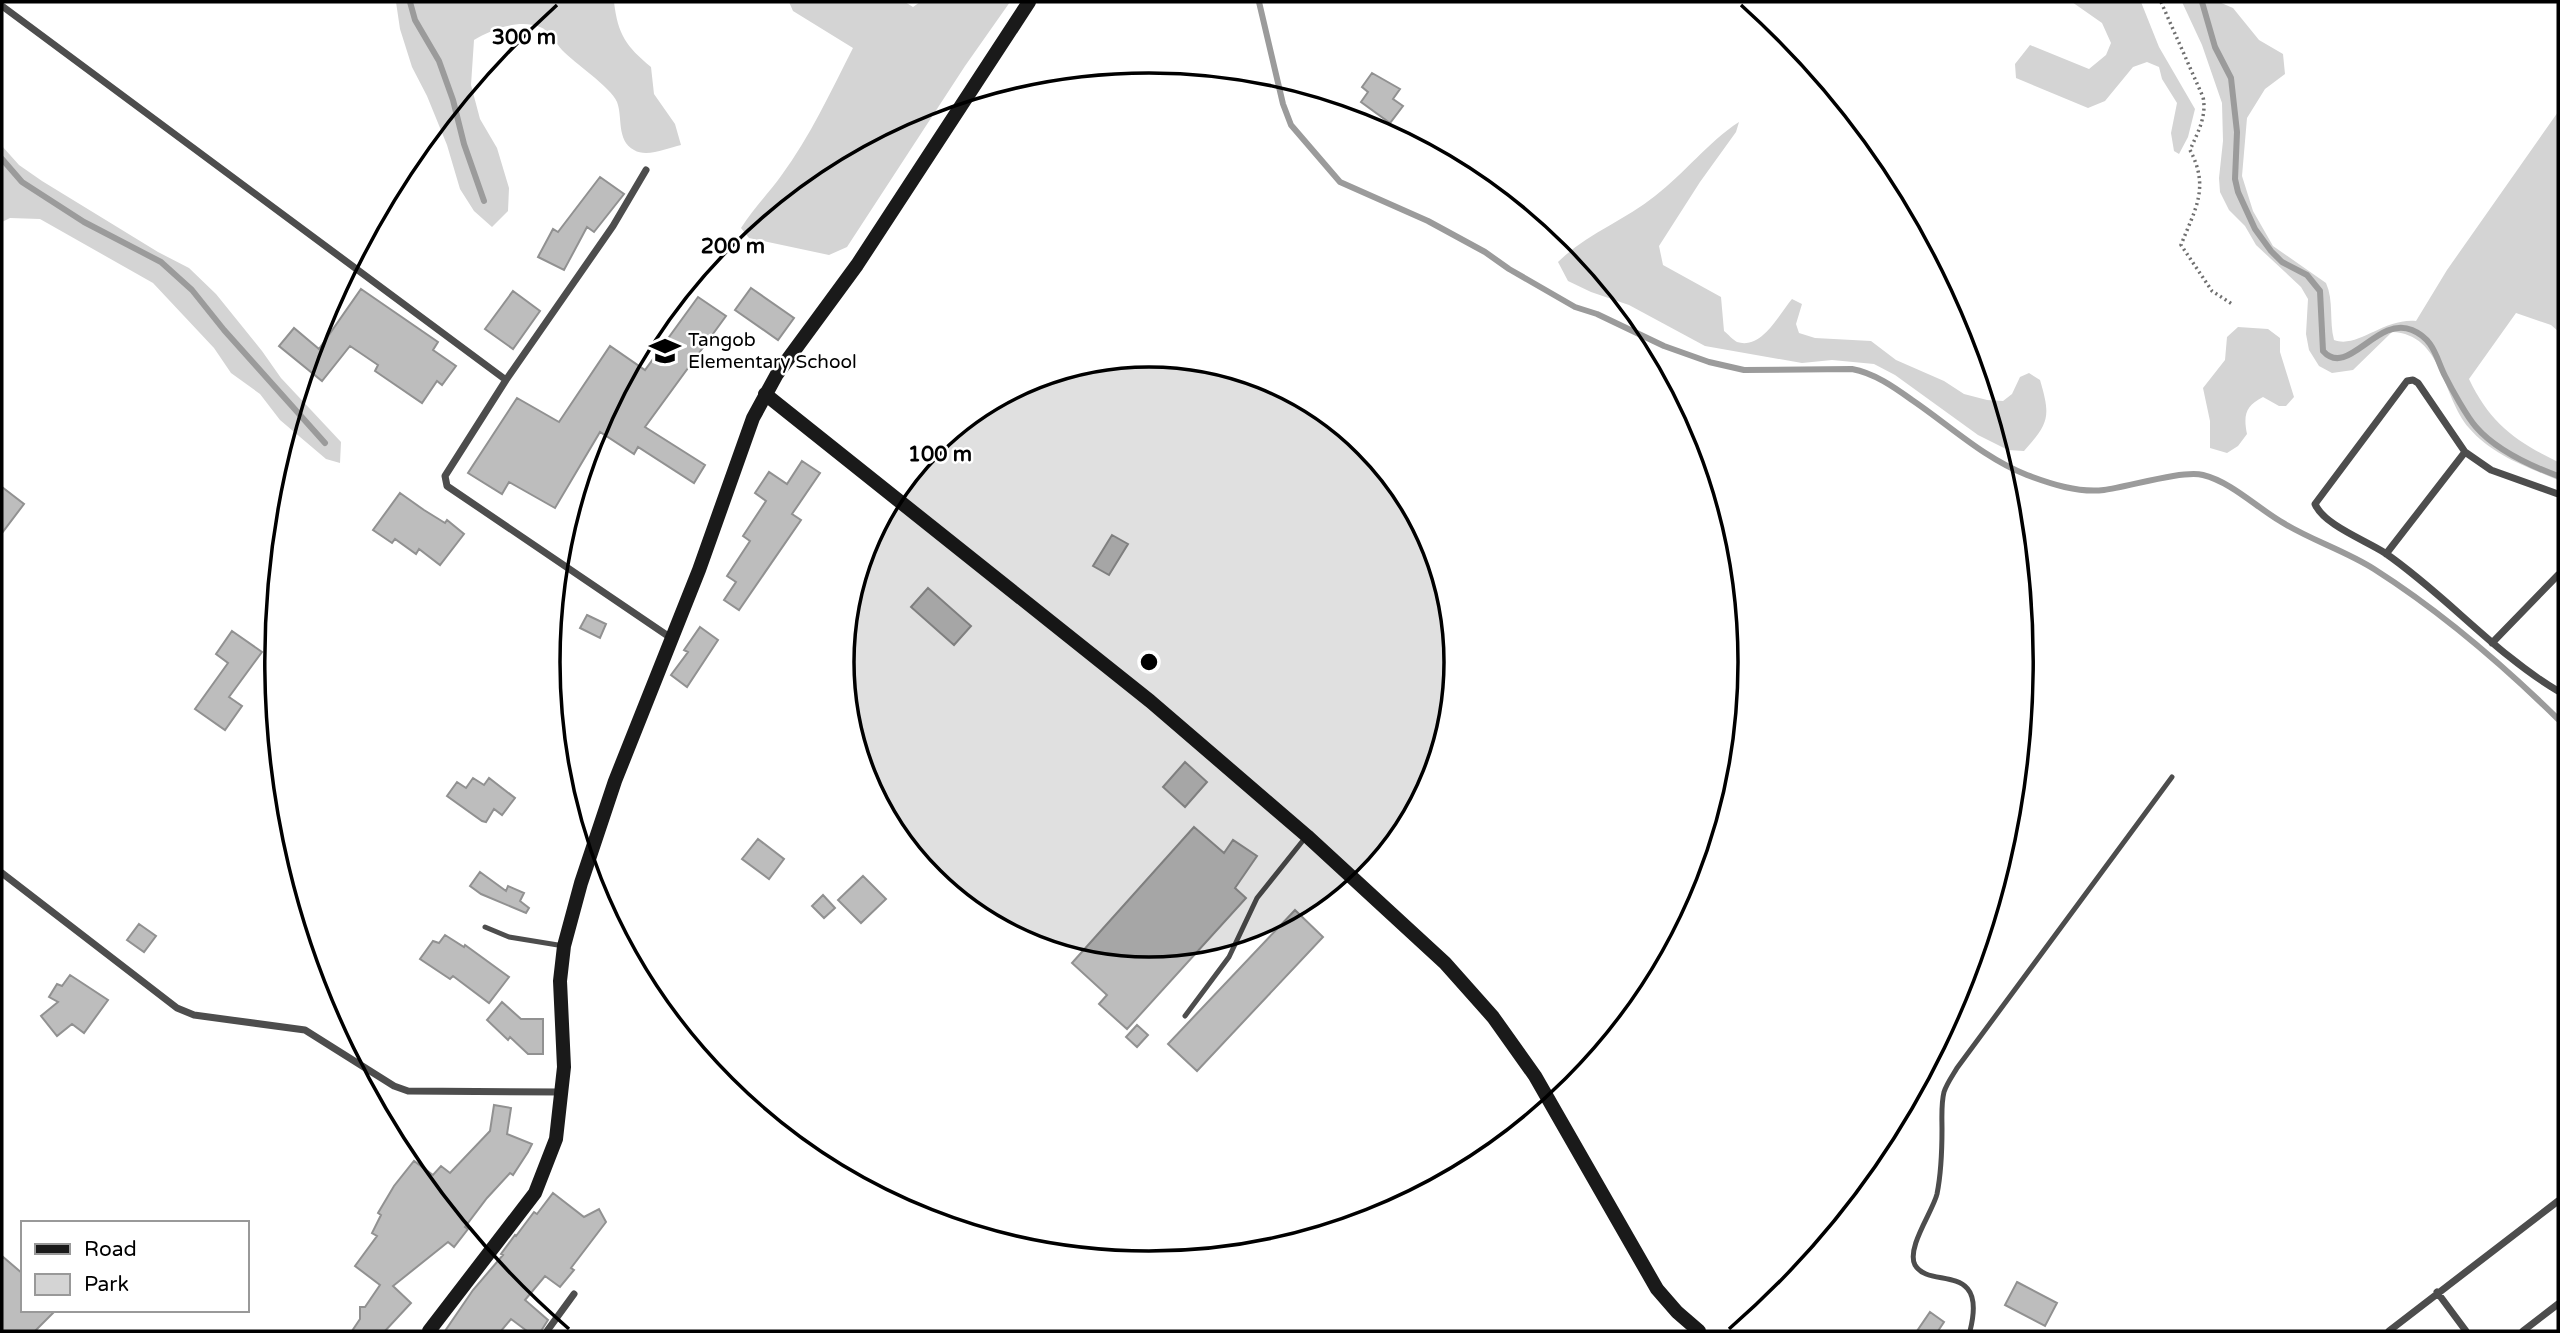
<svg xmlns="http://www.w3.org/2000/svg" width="2560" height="1333" viewBox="0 0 2560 1333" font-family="'Varela Round',sans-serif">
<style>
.green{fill:#d4d4d4}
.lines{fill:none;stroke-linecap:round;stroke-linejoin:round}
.stream{stroke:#9b9b9b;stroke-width:6}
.building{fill:#bdbdbd;stroke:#919191;stroke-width:2}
.path{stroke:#6f6f6f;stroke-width:3.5;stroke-dasharray:2 3.5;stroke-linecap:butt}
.lane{stroke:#4d4d4d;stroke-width:5}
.street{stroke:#4d4d4d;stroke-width:7}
.secondary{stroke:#1a1a1a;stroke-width:14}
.ring{fill:none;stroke:#000;stroke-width:3.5}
.labels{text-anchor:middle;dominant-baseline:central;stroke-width:5;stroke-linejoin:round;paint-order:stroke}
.poi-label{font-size:19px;fill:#000;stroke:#fff;text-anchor:start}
.centre{fill:#000;stroke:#fff;stroke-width:3.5}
.ring-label{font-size:21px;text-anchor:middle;font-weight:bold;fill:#000;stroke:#fff;stroke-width:5;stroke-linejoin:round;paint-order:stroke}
</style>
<rect width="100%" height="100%" fill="#fff"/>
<!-- green -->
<path class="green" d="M396,2H614C618,35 626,46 651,67L654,94L675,124L681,145C667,148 647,158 634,150C616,140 623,117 617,102C611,87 574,63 562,50C556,43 549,30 540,27C519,19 492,29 474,40L471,85L480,119L497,148L509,188L508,211L492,227L474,211L460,189L447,145L427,96L412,67L400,29Z
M789,2H905L913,7L920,2H1010L965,66L847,247L829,255L749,238L741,228C753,209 768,194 781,176C810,137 831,91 853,48L793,11Z
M2072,2H2141L2159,47L2195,109L2188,137L2179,154L2174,151L2171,133L2177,103L2162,79L2159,67L2147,62L2133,67L2105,101L2088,108L2016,78L2015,64L2030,45L2089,69L2106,55L2111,43L2102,23Z
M2182,2H2219L2233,8L2259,40L2283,54L2285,74L2265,89L2247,118L2242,176L2253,211L2273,246L2326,283C2334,301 2329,321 2334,340C2358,349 2383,318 2416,321L2447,270L2558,112V331L2551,325L2516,313L2469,379C2490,423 2515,441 2558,462V480C2527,467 2492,455 2469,428C2442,397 2443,334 2392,332L2353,370L2332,373L2319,366L2309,350L2306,334L2308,299L2301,287L2256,245L2245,226L2229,210L2220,192L2219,178L2223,141L2222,103L2202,45Z
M1739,122L1736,132L1700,182L1659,246L1663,265L1721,297L1724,331C1728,334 1733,340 1737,342C1762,350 1779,314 1792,299L1802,304L1796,324L1799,333L1815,338L1871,341L1896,360L1944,381L1964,394L1987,400L2003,401L2012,394L2020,377L2029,373L2040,380C2051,417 2049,423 2024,451L2008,450L1978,435L1895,375L1874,364L1832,360L1802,363L1705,346L1629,305L1591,292L1568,281L1558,262C1586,234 1624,221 1655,196C1685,173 1708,142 1739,122Z
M2,146L19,165L42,181L158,252L189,268L216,294L262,351L281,378L341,442L340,463L326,459L280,420L260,394L231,373L214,348L153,283L40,219L10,218L2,222Z
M2238,327L2268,329L2280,338V352L2294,397L2286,406H2279L2263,397C2246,406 2243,414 2247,434L2238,446L2227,453L2210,448V421L2203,388L2225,360L2227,337Z"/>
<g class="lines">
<!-- stream -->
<path class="stream" d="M410,2L415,20L439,61L453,100L464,144L484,201
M1259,2L1283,104L1291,125L1340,182L1428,221L1485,252L1509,269L1575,307L1597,314L1664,346L1709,362L1744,370L1852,369C1874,373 1894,387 1912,400C1949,425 1985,459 2027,475C2051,484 2078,493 2104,490C2128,487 2182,470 2203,475C2231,482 2255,506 2280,521C2310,540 2344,550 2374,569C2440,611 2502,664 2558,719
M2202,2L2215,47L2231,78L2237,132L2235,179L2238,192L2255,229L2271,251L2282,262L2307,275L2320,291L2323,351C2348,379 2377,315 2412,330C2434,339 2436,358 2445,376C2451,388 2467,417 2476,427C2495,449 2531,466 2558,476
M2,159L22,182L84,222L161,262L192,290L224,330L325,443"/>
</g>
<!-- building -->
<path class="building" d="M1372,73L1400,89L1393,99L1403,106L1390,123L1361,102L1368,92L1362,87Z
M600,177L624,194L594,232L587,227L564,270L538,257L553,229L558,232Z
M751,288L794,318L778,340L735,310Z
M361,289L438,342L433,350L456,366L442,385L437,381L422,403L375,371L378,365L350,346L322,381L279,346L294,328L319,349Z
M513,291L540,311L513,349L485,329Z
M698,297L726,316L645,427L705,465L694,483L638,447L634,454L600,432L555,508L509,482L502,494L468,473L517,398L559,422L610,346L645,370Z
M802,461L820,473L792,514L801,520L739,610L724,600L736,582L727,576L750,541L743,536L766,501L755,493L769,472L787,484Z
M2,487L24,504L2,533Z
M400,493L424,510L445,523L447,520L464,534L440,565L419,549L416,554L395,539L392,543L373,530Z
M1112,535L1128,544L1109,575L1093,566Z
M928,588L971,626L954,645L911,607Z
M587,615L606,624L600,638L580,628Z
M700,627L718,640L687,687L671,675L688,652L684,650Z
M232,631L262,652L229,697L242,706L225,730L195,709L228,663L216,654Z
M1185,762L1207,782L1185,807L1163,787Z
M473,778L484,785L489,778L515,798L502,815L494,809L486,822L482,821L447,796L457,782L466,788Z
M1194,827L1224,853L1233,840L1257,856L1235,888L1246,898L1127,1029L1099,1004L1107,995L1072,963Z
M758,839L784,859L769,879L742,859Z
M480,872L506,891L508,886L524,893L520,901L529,908L526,913L481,894L470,886Z
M863,876L886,899L861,923L838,900Z
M823,895L835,908L824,918L812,906Z
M1295,910L1323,937L1197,1071L1168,1044Z
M139,924L156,936L144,952L127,940Z
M445,935L464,947L465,945L509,977L489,1003L453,976L450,979L420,959L433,941L439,943Z
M70,975L108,1000L84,1033L72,1024L57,1036L41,1016L58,1002L49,997L57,984L62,986Z
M502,1002L521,1019H543V1054H528L510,1037L508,1040L487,1020Z
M1137,1025L1148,1035L1137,1047L1126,1037Z
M494,1105L511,1108L507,1134L532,1144L528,1152L513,1175L510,1173L487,1198L465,1227L468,1229L454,1247L448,1242L393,1286L411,1303L385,1331H352L360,1319V1307H365L380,1285L355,1266L377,1236L372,1233L381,1215L378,1213L394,1186L414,1161L433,1175L441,1166L450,1173L490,1131Z
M553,1193L584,1217L599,1209L606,1222L571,1268L574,1270L560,1287L545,1276L525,1300L548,1320L541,1331H527L511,1319L501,1331H445L473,1290L503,1255L501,1254L515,1235L516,1236L534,1212L537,1214Z
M2,1256L23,1274V1310H56L35,1331H2Z
M2017,1282L2057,1303L2045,1326L2005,1305Z
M1930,1312L1944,1322L1938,1331H1917Z"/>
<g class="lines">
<!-- path -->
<path class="path" d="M2161,2L2203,97C2207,116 2198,132 2190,150C2210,188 2195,209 2181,245L2212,291L2232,304"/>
<!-- lane -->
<path class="lane" d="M485,927L509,937L564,946
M1185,1016L1229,957L1257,898L1305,838
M1970,1331C1988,1260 1929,1290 1915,1265C1906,1248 1933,1211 1937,1194C1941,1174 1942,1150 1942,1129C1942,1117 1941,1104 1944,1092C1947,1083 1953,1075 1957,1068L2172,777"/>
<!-- street -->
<path class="street" d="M2,6L506,380
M646,170L613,226L506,380L445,476L447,486L671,638
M2558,494L2491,470L2465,452L2418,383L2413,380L2407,381L2315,504C2324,525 2365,540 2385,553C2446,595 2494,653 2558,691
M2386,554L2465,452
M2492,643L2558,575
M2,873L177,1008L194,1015L305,1030L394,1086L408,1091L560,1092
M2437,1292L2466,1331
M547,1331L574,1294
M2389,1331L2558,1201
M2523,1331L2558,1304"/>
<!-- secondary -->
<path class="secondary" d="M765,394L1150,701L1307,836L1445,963L1493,1017L1535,1076L1657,1289L1677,1312L1699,1331
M429,1331L535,1193L556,1139L564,1067L560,981L564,946L581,883L615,781L699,570L753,418L777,374L857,265L1029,2"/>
</g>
<!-- distance rings -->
<circle cx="1149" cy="662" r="295" fill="#000" fill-opacity=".12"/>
<g class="ring">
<circle cx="1149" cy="662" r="295"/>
<circle cx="1149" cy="662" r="589"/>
<path d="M569 1329A884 884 0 0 1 557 5M1741 5A884 884 0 0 1 1729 1329"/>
</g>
<!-- icons -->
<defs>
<symbol id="school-bare" viewBox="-9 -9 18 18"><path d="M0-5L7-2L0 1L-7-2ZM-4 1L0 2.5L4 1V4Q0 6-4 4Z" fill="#000" stroke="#fff" stroke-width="2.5" paint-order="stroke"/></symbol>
</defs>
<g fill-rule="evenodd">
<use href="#school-bare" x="643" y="329" width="44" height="44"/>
</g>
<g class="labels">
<!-- poi labels -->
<g class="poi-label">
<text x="688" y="340">Tangob<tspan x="688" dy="22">Elementary School</tspan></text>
</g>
</g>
<circle cx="1149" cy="662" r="10" class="centre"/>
<g class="ring-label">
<text x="524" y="44">300 m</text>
<text x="733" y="253">200 m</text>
<text x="940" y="461">100 m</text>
</g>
<!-- border -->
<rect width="2560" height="1333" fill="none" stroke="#000000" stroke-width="7"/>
<!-- legend -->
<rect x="21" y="1221" width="228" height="91" fill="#ffffff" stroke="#999999" stroke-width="2"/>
<rect x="35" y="1244" width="35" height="10" fill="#1a1a1a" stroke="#999999" stroke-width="2"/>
<text x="84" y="1256" font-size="21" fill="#000000">Road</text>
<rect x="35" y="1274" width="35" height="21" fill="#d4d4d4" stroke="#999999" stroke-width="2"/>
<text x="84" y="1291" font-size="21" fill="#000000">Park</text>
</svg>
